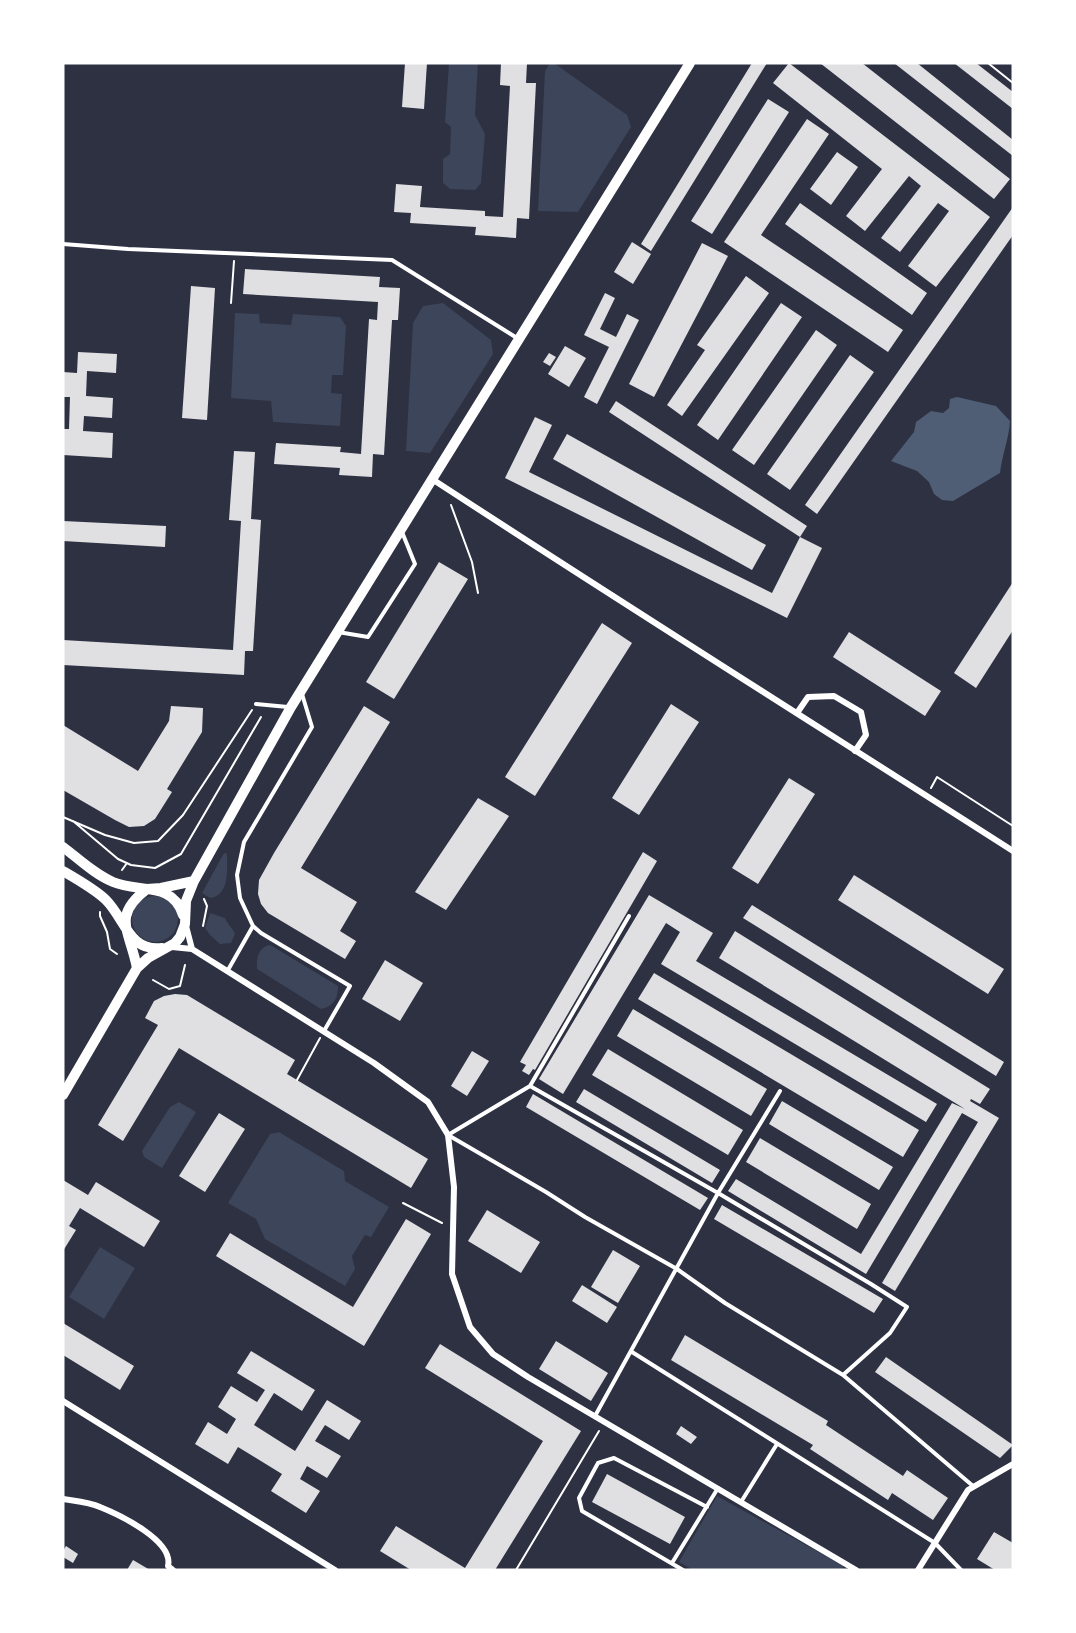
<svg xmlns="http://www.w3.org/2000/svg" width="1076" height="1633" viewBox="0 0 1076 1633" font-family="'Source Serif 4',serif">
<style>
.green{fill:#3c4559}
.water{fill:#4f5d75}
.building{fill:#e0e0e3}
.lines{fill:none;stroke-linecap:round;stroke-linejoin:round}
.path{stroke:#fff;stroke-width:2}
.service{stroke:#fff;stroke-width:4}
.minor{stroke:#fff;stroke-width:6}
.secondary{stroke:#fff;stroke-width:10}
</style>
<rect width="100%" height="100%" fill="#2d3142"/>
<!-- green -->
<path class="green" d="M449,63H478L475,115L485,134L481,183L475,190L450,189L443,183V159L450,154L451,127L445,122Z
M550,63H554L627,115L631,127L578,212L538,211L545,71Z
M443,303L491,340L493,354L430,453L406,451L413,323L423,306Z
M235,313L259,314L260,323L291,325L293,314L340,317L346,326L343,375H332L331,393L342,394L340,426L273,422L271,401L231,398Z
M224,853L227,854C227,870 230,895 210,898L202,893Z
M132 919a23 23 0 1 1 46 0a23 23 0 1 1-46 0Z
M210,913L225,918C228,925 233,928 235,934L231,943L220,944L210,935L205,928Z
M269,945L272,946L338,986C338,999 334,1006 321,1009L257,969C256,959 258,948 269,945Z
M179,1102L196,1112L162,1168L144,1157L142,1151L170,1107Z
M279,1132L344,1171L345,1181L389,1207L371,1237L365,1235L352,1256L355,1269L345,1286L265,1239L256,1219L228,1203L270,1134Z
M100,1247L135,1268L104,1319L69,1297Z
M717,1496L844,1566L841,1570H693L679,1562Z"/>
<!-- water -->
<path class="water" d="M957,397L996,406L1010,421C1009,439 1002,455 1000,473L953,501L942,500L934,494L929,482L917,471L891,461L914,432L916,422L931,411L943,413L949,408L950,399Z"/>
<!-- building -->
<path class="building" d="M405,63H427L424,109L402,107Z
M501,63H527L526,83H536L529,219L517,218L516,238L475,235L476,227L410,223L411,213L394,212L396,184L422,186L420,207L485,211V216L503,217L510,86L500,85Z
M752,63H767L651,251L641,244Z
M789,63L990,217L936,287L908,266L949,211L938,203L900,252L881,238L921,186L909,176L865,231L846,216L882,169L773,83Z
M820,63H862L1010,179L994,199Z
M894,63H917L1013,140V156Z
M954,63H976L1013,92V109Z
M768,99L789,112L712,234L691,221Z
M807,119L829,134L761,235L903,330L888,352L724,242Z
M837,152L858,167L831,205L810,189Z
M800,203L927,293L912,315L785,224Z
M1013,207V235L817,514L805,505Z
M632,242L651,254L633,284L614,272Z
M702,243L728,256L654,397L629,384Z
M245,269L380,277L379,287L400,288L398,320H392L384,455L373,454L372,477L339,475L340,468L274,464L276,443L341,447L340,452L361,454L369,319L377,320L378,302L243,294Z
M746,276L769,293L682,416L667,405L705,350L697,345Z
M191,286L215,288L207,420L182,418Z
M605,293L615,298L600,329L616,337L627,314L639,320L597,404L584,397L609,347L584,335Z
M781,303L802,317L718,440L697,425Z
M816,330L837,345L754,465L732,450Z
M565,346L586,358L569,387L548,374Z
M78,352L117,354L116,373L87,371L86,396L113,398L112,418L84,416L83,431L113,433L112,458L63,455V429H69L70,397H63V372L77,373Z
M549,353L556,357L550,366L543,362Z
M850,355L874,372L790,490L767,474Z
M616,401L807,526L800,537L609,412Z
M535,417L552,425L529,472L772,593L800,537L822,548L787,618L505,478Z
M567,434L766,545L752,570L553,459Z
M234,451L255,452L251,519L261,520L253,651H245L244,675L63,665V640L233,650L241,521L229,520Z
M63,521L166,526L165,547L63,541Z
M439,562L468,579L394,699L366,682Z
M1013,582V630L976,688L954,673Z
M602,623L632,643L535,796L505,777Z
M849,632L941,691L925,716L833,657Z
M671,704L699,722L639,815L612,798Z
M171,706L203,708L202,732L167,789L172,792L155,819L144,826L129,827L115,820L63,790V725L138,771L169,721Z
M364,706L390,722L301,868L357,902L340,931L356,941L345,959L268,913L261,904L258,894L259,880L274,853Z
M789,778L815,794L758,884L732,868Z
M478,798L509,816L446,910L415,892Z
M643,852L657,861L535,1070L533,1069L529,1075L522,1071L526,1065L520,1062Z
M854,875L1004,969L988,994L838,900Z
M649,895L713,933L696,961L937,1104L926,1122L661,964L680,932L666,923L563,1094L539,1079Z
M752,905L1004,1062L996,1076L743,918Z
M735,931L990,1089L980,1104L971,1099L970,1101L999,1118L895,1291L882,1283L978,1122L962,1113L866,1274L728,1191L736,1179L861,1254L952,1103L965,1109L719,958Z
M385,960L423,983L400,1021L362,999Z
M654,973L919,1130L903,1157L638,999Z
M175,994L187,995L295,1060L287,1074L428,1159L411,1188L179,1048L123,1141L98,1125L158,1025L145,1018L154,1001L164,996Z
M633,1009L767,1089L751,1116L617,1036Z
M608,1049L743,1130L728,1155L592,1075Z
M472,1051L489,1061L467,1096L451,1086Z
M584,1089L720,1170L712,1183L576,1102Z
M533,1094L708,1198L700,1210L526,1107Z
M782,1101L893,1167L879,1190L769,1124Z
M219,1113L245,1129L205,1192L179,1176Z
M760,1138L871,1204L857,1229L746,1162Z
M63,1180L88,1195L96,1182L160,1221L144,1247L80,1208L69,1226L76,1230L63,1251Z
M722,1205L883,1299L874,1313L714,1219Z
M487,1210L540,1242L521,1273L468,1241Z
M406,1219L431,1234L364,1346L216,1256L230,1233L353,1307Z
M613,1250L640,1266L618,1303L591,1287Z
M582,1285L617,1307L607,1323L572,1301Z
M63,1323L134,1366L120,1390L63,1355Z
M685,1335L828,1421L826,1425L903,1476L907,1470L948,1498L933,1520L892,1493L888,1500L810,1449L813,1445L671,1360Z
M556,1341L608,1373L591,1401L539,1369Z
M440,1344L581,1431L495,1570H411L380,1551L396,1526L465,1568L543,1441L425,1368Z
M251,1351L315,1390L302,1411L274,1393L254,1425L295,1451L327,1400L361,1421L349,1440L325,1425L315,1441L341,1456L327,1478L307,1466L300,1479L320,1491L306,1513L271,1491L282,1474L238,1447L228,1464L195,1444L208,1422L227,1434L236,1419L218,1407L231,1386L257,1402L265,1390L237,1373Z
M886,1357L1013,1445L1000,1458L875,1372Z
M681,1426L697,1437L691,1444L676,1434Z
M607,1474L685,1517L670,1544L592,1502Z
M994,1532L1013,1543V1570H995L977,1559Z
M66,1546L78,1554L73,1563L63,1557V1551Z
M133,1560L150,1570H127Z"/>
<g class="lines">
<!-- path -->
<path class="path" d="M988,63L1013,83
M231,303L234,261
M451,505L472,562L478,593
M931,788L937,777L1013,826
M63,817L105,835L134,843L158,841L183,815L252,710
M73,821L118,859L131,865L155,868L181,854L261,717
M122,870L127,863
M100,912V916L107,932L110,949L117,954
M203,926L207,906L204,899
M153,980L169,989L180,986L185,965
M297,1080L320,1038
M403,1203L442,1223
M516,1570L599,1431"/>
<!-- service -->
<path class="service" d="M63,244L128,249L392,260L517,338
M338,632L368,637L415,564L402,532
M302,694L312,727L244,842L237,875L240,898L253,926L261,933L350,986L324,1031
M256,704L288,707
M629,916L530,1086L448,1135L546,1192L585,1217L677,1269L725,1303L843,1375L890,1333L907,1307L871,1284L718,1193L780,1091
M228,970L253,926
M530,1086L718,1193L595,1416
M632,1352L935,1543L961,1570
M843,1375L973,1486
M741,1502L777,1444
M672,1563L718,1488
M683,1570L582,1511L579,1498L598,1463L614,1458L707,1507"/>
<!-- minor -->
<path class="minor" d="M432,479C625,605 819,727 1013,851
M797,713L808,697L834,696L861,712L866,735L855,751
M186,926L192,949
M172,947L192,949L374,1063L428,1102L448,1135L454,1187L452,1274L470,1327L493,1354L528,1377L856,1570
M63,1401L335,1570
M63,1499C75,1501 89,1502 100,1507C120,1515 174,1541 168,1566L173,1570
M918,1570L968,1490L1013,1464"/>
<!-- secondary -->
<path class="secondary" d="M63,847C79,859 94,874 113,882C138,893 173,881 183,915
M63,871C75,878 96,890 106,900C125,919 129,952 162,948
M137,968C130,931 111,916 147,889L161,888L194,881
M63,1095L137,968L148,958L175,943L180,937L185,924L186,901L194,881L291,707L690,63"/>
</g>
<!-- border -->
<rect width="1076" height="1633" fill="none" stroke="#ffffff" stroke-width="129"/>
</svg>
